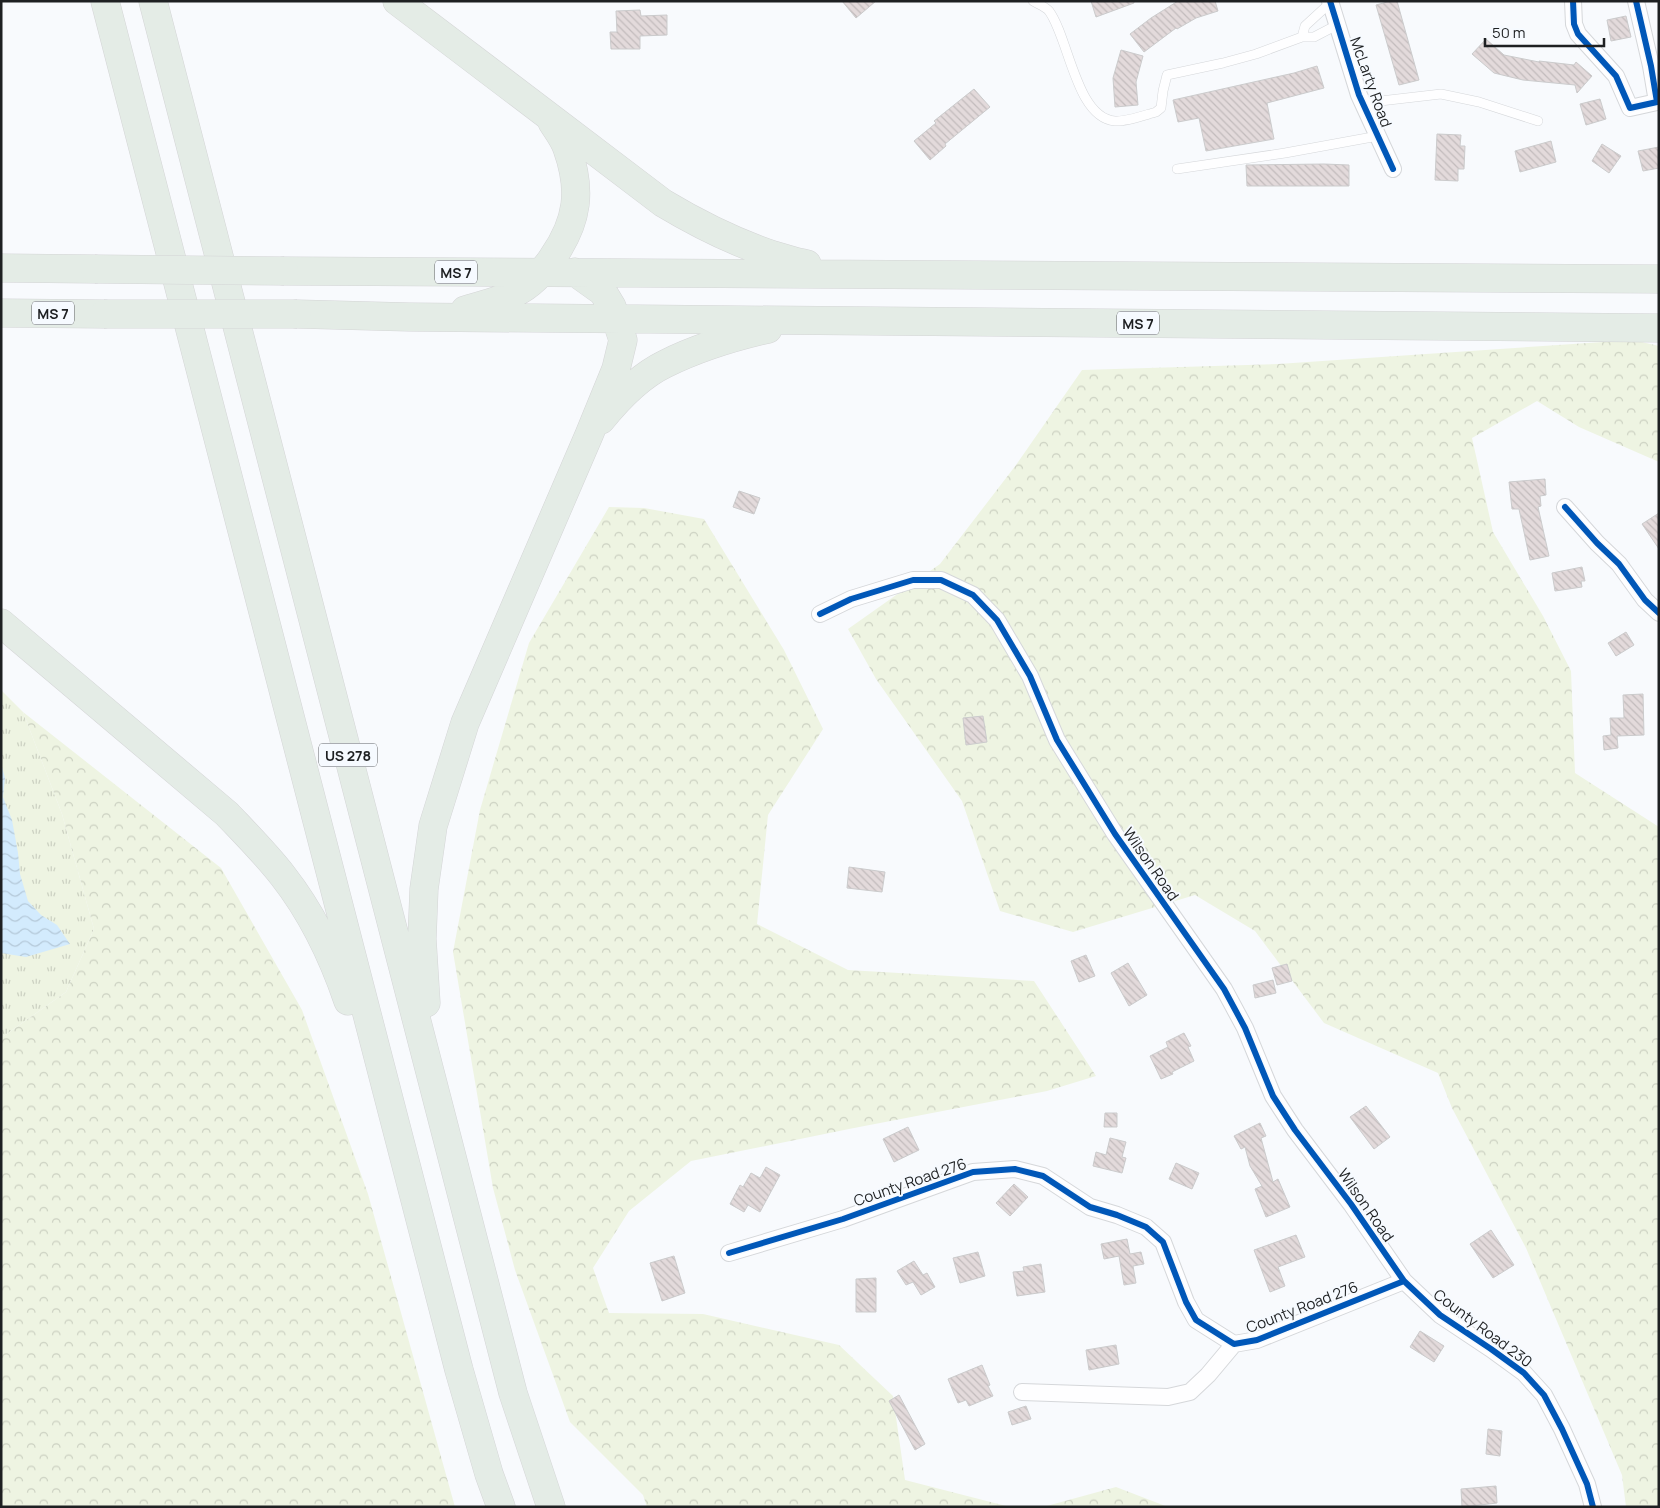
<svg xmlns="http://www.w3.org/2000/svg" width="1660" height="1508" viewBox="0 0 1660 1508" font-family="Manrope,sans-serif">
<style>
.grass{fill:url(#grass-tufts)}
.forest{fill:url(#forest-crowns)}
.water{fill:url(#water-waves)}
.building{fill:url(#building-back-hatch);stroke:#cbcbcc}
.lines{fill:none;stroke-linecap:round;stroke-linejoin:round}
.lane-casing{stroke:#d5d7da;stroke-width:10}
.street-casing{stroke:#d5d7da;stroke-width:18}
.highway-casing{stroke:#d4d5d6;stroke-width:29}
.lane{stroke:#fefeff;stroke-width:9}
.street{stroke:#fefeff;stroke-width:16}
.highway{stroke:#e4ece6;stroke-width:28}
.highway-bridge-casing{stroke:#d4d5d6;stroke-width:29;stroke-linecap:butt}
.highway-bridge{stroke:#e4ece6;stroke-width:28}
.cycleway-casing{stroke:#f6faff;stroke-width:9}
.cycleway{stroke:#0057b8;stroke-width:6}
.labels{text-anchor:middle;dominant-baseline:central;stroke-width:4;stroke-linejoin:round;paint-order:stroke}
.shield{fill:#f6faff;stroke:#5f6164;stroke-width:1}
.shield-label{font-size:14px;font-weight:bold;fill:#1e2022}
.street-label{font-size:15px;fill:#1e2022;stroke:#f6faff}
</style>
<defs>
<pattern id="grass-tufts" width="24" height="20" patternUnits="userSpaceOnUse" patternTransform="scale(1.25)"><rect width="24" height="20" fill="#eef4e2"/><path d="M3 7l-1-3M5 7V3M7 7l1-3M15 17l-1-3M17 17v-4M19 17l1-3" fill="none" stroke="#ccd1c2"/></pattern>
<pattern id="forest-crowns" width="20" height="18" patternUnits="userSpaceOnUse" patternTransform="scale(1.25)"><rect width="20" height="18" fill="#eef4e2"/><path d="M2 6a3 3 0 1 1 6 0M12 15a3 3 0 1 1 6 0" fill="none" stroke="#ccd1c2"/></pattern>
<pattern id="water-waves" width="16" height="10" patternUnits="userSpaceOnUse" patternTransform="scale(1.25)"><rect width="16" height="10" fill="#d3ebfd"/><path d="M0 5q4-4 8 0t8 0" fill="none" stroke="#b5c9d9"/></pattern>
<pattern id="building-back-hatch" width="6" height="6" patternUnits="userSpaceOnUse" patternTransform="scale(1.25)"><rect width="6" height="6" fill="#e3dadb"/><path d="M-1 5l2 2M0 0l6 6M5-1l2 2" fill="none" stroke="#c2bbbc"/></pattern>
</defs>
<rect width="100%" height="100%" fill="#f8fafd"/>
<!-- grass -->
<path class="grass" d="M1,690L23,712L62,814L94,929L66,992L1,1038Z"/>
<!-- forest -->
<path class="forest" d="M1633,340L1659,346V462L1579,427L1537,401L1472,438L1493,532L1543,616L1571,671L1575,773L1659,827V1507H1626L1622,1475L1526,1248L1452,1108L1438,1073L1324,1023L1255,931L1195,895L1073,932L1000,911L962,801L876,679L848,629L940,564L1016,465L1082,370L1278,364Z
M609,507L644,508L704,519L784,650L823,729L768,815L757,924L848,970L1034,981L1096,1076L1047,1091L854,1128L691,1161L629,1211L593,1268L609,1313L703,1314L839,1345L893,1396L905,1480L1010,1507H647L643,1495L570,1422L515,1270L493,1188L453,952L480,810L529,643Z
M23,712L221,868L302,1010L368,1194L455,1507H1V1038L66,992L94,929L62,814Z
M1116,1487L1168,1507H1043Z"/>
<!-- water -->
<path class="water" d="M1,763L5,778L3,797L12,820L18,853L20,874L28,901L41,915L57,925L70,944L26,957L1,953Z"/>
<!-- building -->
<path class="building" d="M842,1H876L856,18Z
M1091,1H1134V3L1096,17Z
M1178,1H1215L1218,11L1196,18L1177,29L1176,28L1144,52L1130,34L1151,18Z
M1391,1H1397L1419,80L1399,85L1376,5Z
M640,10L641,16L667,15V35L640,36V49H611L610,32H617L616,11Z
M1626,16L1631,37L1611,41L1607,20Z
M1486,39L1504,55L1539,62V61L1574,65L1576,62L1592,76L1577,93L1575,85L1523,80L1494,73L1472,54Z
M1121,50L1143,56L1136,82L1138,105L1115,107L1113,78Z
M1317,66L1324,88L1267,103L1274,139L1206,151L1199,118L1178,122L1173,100L1294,73Z
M974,89L990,107L945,144L946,146L930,160L914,141L936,123L934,121Z
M1600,99L1606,119L1586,125L1580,104Z
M1437,134L1461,135L1460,146H1465L1464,169H1458V181L1435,180Z
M1551,141L1556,162L1520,172L1515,151Z
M1602,144L1621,156L1609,173L1592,161Z
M1659,147V168L1643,171L1638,151Z
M1324,164L1349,165V186H1247L1246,165Z
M1545,479L1546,495L1540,496L1541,506L1538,507L1549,556L1530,560L1519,509H1512L1509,482Z
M739,491L760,498L754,514L733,507Z
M1659,513V549L1642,524Z
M1582,567L1585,581H1581L1582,587L1555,591L1552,573Z
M1626,632L1634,645L1616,656L1608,643Z
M1643,694L1644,735L1617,736L1618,748L1604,750L1603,736L1611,735L1610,718H1624L1623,695Z
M983,716L987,742L966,745L963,718Z
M849,867L885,872L882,892L847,888Z
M1086,955L1095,976L1079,982L1071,961Z
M1128,963L1147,995L1129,1006L1111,973Z
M1287,964L1292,981L1277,985L1272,968Z
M1273,980L1276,993L1255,998L1253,985Z
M1184,1033L1191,1046L1188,1047L1194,1061L1172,1072L1173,1074L1161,1079L1150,1056L1168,1047L1166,1042Z
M1366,1106L1390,1137L1374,1149L1350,1117Z
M1105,1113H1117V1127H1104Z
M1260,1123L1266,1136L1261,1138L1273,1182L1278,1179L1290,1207L1266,1217L1255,1189L1262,1186L1250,1166L1245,1147L1241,1149L1234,1136Z
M908,1127L919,1150L894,1162L883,1139Z
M1110,1138L1126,1142L1122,1157L1126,1158L1122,1173L1093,1166L1096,1152L1106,1155Z
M1176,1163L1199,1173L1192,1189L1169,1179Z
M766,1167L780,1175L760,1212L748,1205L744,1212L730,1204L740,1185L743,1187L751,1173L760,1178Z
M1014,1184L1028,1197L1010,1216L996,1203Z
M1491,1230L1514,1265L1493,1278L1470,1244Z
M1296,1235L1305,1257L1278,1267L1285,1286L1270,1292L1254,1250Z
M1127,1239L1130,1254L1141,1252L1144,1264L1133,1266L1136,1283L1124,1285L1119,1256L1104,1259L1101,1244Z
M978,1252L985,1276L960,1283L953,1258Z
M674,1256L685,1293L662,1301L650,1263Z
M914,1261L923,1275L927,1273L935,1287L921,1295L913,1282L906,1285L897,1271Z
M1041,1264L1045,1292L1017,1296L1013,1272L1024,1271L1023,1267Z
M876,1278V1312H856V1279Z
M1420,1331L1444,1346L1434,1362L1410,1347Z
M1116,1345L1119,1364L1089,1370L1086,1350Z
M982,1365L990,1385L988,1386L993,1396L969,1406L966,1400L958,1403L948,1379Z
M899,1395L925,1444L915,1450L889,1401Z
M1026,1406L1031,1419L1012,1425L1008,1412Z
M1488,1429L1502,1431L1500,1456L1486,1454Z
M1496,1486L1497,1503L1462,1507L1461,1489Z"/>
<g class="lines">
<defs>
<path id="lane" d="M1033,1C1038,4 1046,7 1049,11C1069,38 1076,118 1115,121C1126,122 1145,115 1156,112L1161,108L1163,91L1167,75L1223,63L1256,54L1302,37H1314L1337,25
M1302,37L1305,26L1330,3
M1363,103L1441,94L1479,102L1538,121
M1177,169L1285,153L1378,136"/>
<path id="street" d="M1330,1L1359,95L1393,169
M1573,1L1574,24L1578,34L1616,76L1630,108L1657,102L1651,66L1636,1
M1565,507L1597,543L1619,564L1645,600L1659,613
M820,614L851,599L913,580H941L973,595L997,620L1030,676L1057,740L1115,834L1224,989L1245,1028L1273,1096L1295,1130L1351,1204L1404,1281L1440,1315L1491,1349L1524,1373L1544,1395L1562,1429L1587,1484L1593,1507
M729,1253L843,1219L973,1172L1015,1169L1043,1176L1090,1207L1117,1215L1146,1227L1163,1242L1186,1302L1196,1320L1234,1344L1257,1340L1404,1281
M1022,1392L1168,1397L1190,1392L1208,1375L1234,1344"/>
<path id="highway" d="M105,1L459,1370L489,1474L501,1507
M153,1L513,1393L551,1507
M397,1L663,203C698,224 734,242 773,255C784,258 795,262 807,264
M1,268L95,269
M284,271L1659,279
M465,310C481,305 500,301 515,293C531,285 544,271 553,257C578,221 582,190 567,148C564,139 557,130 552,122
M1,313L104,314
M297,314L409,317L1659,328
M601,420C618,399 640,376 665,364C697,348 733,337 768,329
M1,623L227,814C246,834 266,854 283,876C312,913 333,957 348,1001
M426,1003L422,939L424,889L433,826L465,723L589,435L616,369L623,340L612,307L603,292L575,272"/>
</defs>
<!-- lane casing -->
<use href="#lane" class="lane-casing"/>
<!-- street casing -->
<use href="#street" class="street-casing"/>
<!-- highway casing -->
<use href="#highway" class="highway-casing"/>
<!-- lane -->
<use href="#lane" class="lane"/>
<!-- street -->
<use href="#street" class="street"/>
<!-- highway -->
<use href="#highway" class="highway"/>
<defs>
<path id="highway-bridge" d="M95,269L284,271
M104,314H297"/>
</defs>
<!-- highway-bridge casing -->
<use href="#highway-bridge" class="highway-bridge-casing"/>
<!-- highway-bridge -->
<use href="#highway-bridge" class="highway-bridge"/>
<defs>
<path id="cycleway" d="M1330,1L1359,95L1393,169
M1573,1L1574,24L1578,34L1616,76L1630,108L1657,102L1651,66L1636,1
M1565,507L1597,543L1619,564L1645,600L1659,613
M820,614L851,599L913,580H941L973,595L997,620L1030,676L1057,740L1115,834L1224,989L1245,1028L1273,1096L1295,1130L1351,1204L1404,1281L1440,1315L1491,1349L1524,1373L1544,1395L1562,1429L1587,1484L1593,1507
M729,1253L843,1219L973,1172L1015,1169L1043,1176L1090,1207L1117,1215L1146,1227L1163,1242L1186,1302L1196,1320L1234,1344L1257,1340L1404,1281"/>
</defs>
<!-- cycleway casing -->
<use href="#cycleway" class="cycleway-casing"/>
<!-- cycleway -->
<use href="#cycleway" class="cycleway"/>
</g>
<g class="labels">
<!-- shield labels -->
<g class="shield">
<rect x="435" y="260.5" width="42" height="23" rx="4"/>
<rect x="32" y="301.5" width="42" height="23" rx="4"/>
<rect x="1117" y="311.5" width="42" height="23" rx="4"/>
<rect x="319" y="743.5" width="58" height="23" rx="4"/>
</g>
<g class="shield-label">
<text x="456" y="272">MS 7</text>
<text x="53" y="313">MS 7</text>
<text x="1138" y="323">MS 7</text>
<text x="348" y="755">US 278</text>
</g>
<!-- street labels -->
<g class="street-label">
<text transform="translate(1371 82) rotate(70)">McLarty Road</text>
<text transform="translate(1151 864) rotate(55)">Wilson Road</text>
<text transform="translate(910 1182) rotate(-19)">County Road 276</text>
<text transform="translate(1366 1205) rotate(55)">Wilson Road</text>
<text transform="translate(1302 1307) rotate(-21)">County Road 276</text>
<text transform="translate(1483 1328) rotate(37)">County Road 230</text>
</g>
</g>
<!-- border -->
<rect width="1660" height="1508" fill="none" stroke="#1e2022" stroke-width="5"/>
<!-- scale -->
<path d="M1485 38v8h119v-8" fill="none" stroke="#1e2022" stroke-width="2.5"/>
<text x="1492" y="38" font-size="15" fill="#1e2022" stroke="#f6faff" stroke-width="4" paint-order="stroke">50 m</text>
</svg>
